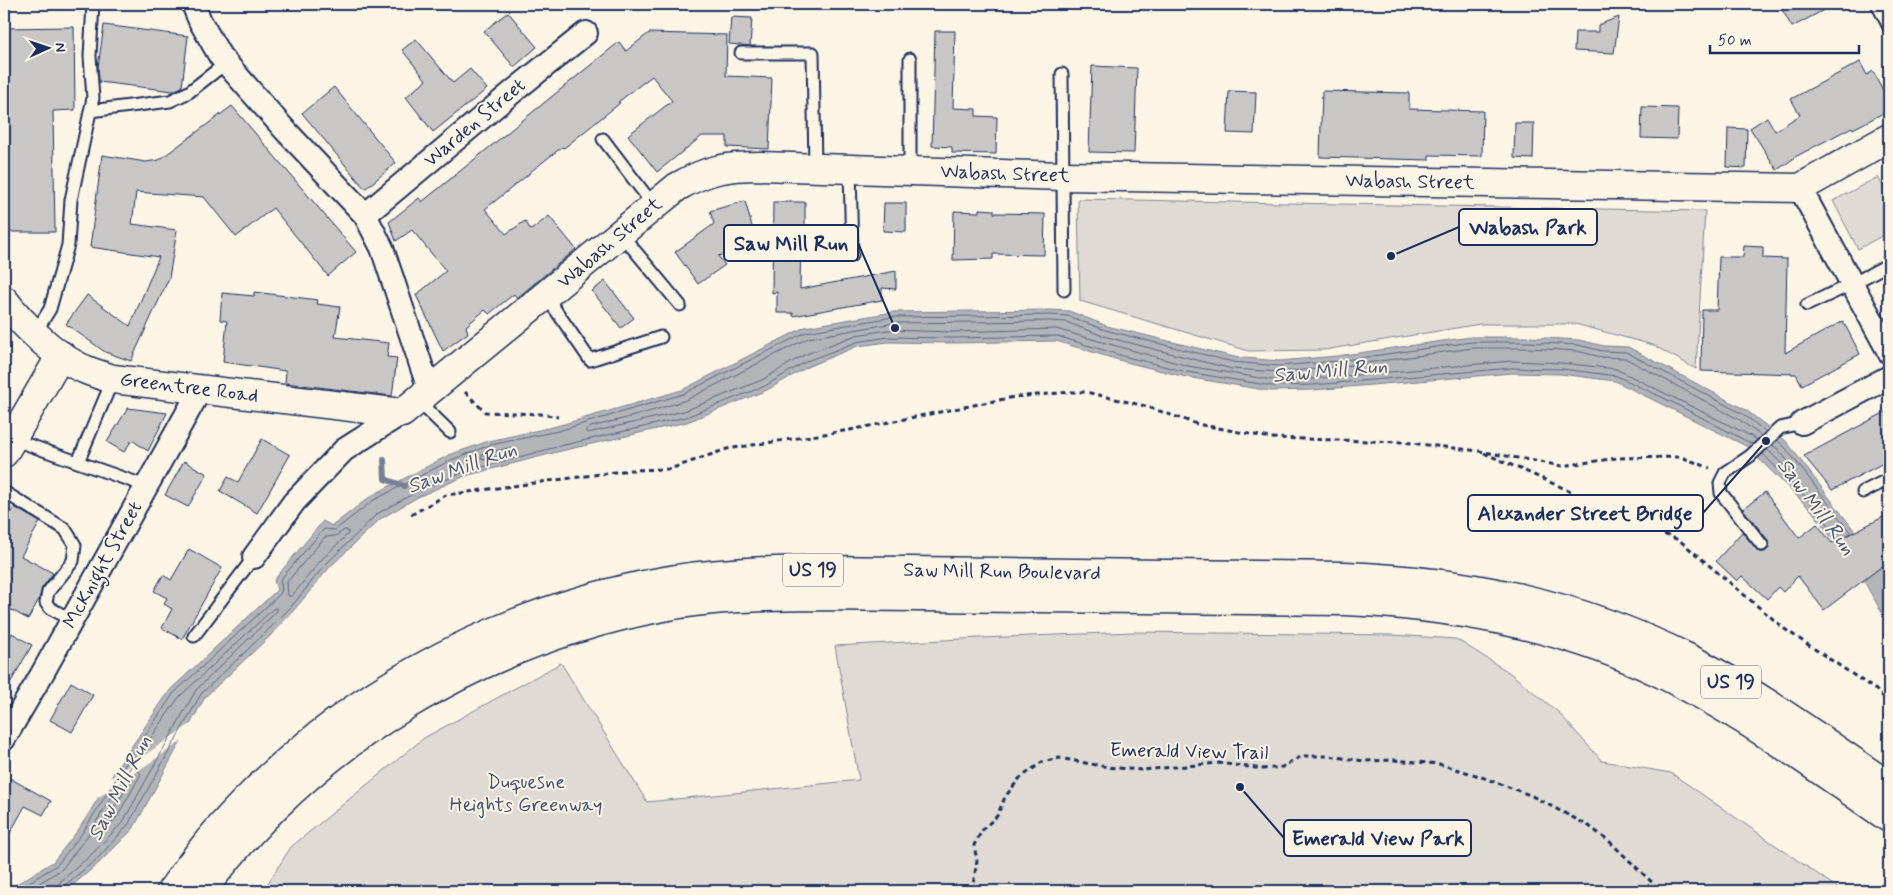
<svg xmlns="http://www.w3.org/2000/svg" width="1893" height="895" viewBox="0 0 1893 895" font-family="Mynerve,sans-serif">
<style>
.green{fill:#dfdbd4;stroke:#7d8599}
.water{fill:#b2b4b8;stroke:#767f94}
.pier{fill:#fcf5e5}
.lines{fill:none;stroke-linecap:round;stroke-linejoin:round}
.shore{stroke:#576482;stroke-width:1}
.stream{stroke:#767f94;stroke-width:6}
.building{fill:#c8c7c6;stroke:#1b2f5e}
.service-casing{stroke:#1b2f5e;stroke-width:15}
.minor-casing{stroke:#1b2f5e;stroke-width:26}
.tertiary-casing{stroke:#1b2f5e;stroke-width:31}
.secondary-casing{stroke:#1b2f5e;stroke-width:31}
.trunk-casing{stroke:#1b2f5e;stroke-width:31}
.path{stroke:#1b2f5e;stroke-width:3;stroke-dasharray:5 4;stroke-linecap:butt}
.service{stroke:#fcf5e5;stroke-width:11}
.minor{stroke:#fcf5e5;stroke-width:22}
.tertiary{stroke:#fcf5e5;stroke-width:28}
.secondary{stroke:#fcf5e5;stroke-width:28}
.trunk{stroke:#fcf5e5;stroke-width:28}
.labels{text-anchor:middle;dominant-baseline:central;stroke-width:4;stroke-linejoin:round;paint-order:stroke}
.shield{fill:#fcf5e5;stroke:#5e6a86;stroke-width:1}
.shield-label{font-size:19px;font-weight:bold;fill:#1b2f5e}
.street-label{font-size:20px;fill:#1b2f5e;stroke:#fcf5e5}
.park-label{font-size:20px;fill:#425176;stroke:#fcf5e5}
.water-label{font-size:21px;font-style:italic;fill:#485779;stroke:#fcf5e5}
.leader{fill:none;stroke:#1b2f5e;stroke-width:2}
.callout-dot{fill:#1b2f5e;stroke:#fcf5e5;stroke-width:2}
.callout{fill:#fcf5e5;stroke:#1b2f5e;stroke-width:2}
.callout-label{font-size:21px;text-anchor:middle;font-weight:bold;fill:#1b2f5e}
</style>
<rect width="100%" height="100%" fill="#fcf5e5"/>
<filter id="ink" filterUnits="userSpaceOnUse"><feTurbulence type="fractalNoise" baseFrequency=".02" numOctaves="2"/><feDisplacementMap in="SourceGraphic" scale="10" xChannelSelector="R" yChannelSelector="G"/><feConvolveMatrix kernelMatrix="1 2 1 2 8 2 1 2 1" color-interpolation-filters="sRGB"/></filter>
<g filter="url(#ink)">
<!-- green -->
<path class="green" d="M1878,177L1889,197V232L1858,249L1833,201Z
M1078,199L1705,211L1696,369L1653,345L1575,324H1480L1324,350L1249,351L1080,301Z
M1133,632L1393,635L1456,639L1510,673L1558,712L1602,761L1671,773L1842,891H263L291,847L424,738L561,663L647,802L859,780L835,646L980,638Z"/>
<!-- water -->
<path class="water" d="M1050,310L1069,311L1107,326L1234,357L1279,361L1337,356L1471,337H1529L1579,340L1604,346L1628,347L1746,410L1786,441L1889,576V625L1865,583L1813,512L1746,446L1615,381L1561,374L1512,373L1313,390L1271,391L1186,377L1122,361L1056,341L952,343L888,342L858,346L809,366L767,390L687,422L561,451L465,476L418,497L380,519L329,568L294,610L269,637L205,697L133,829L100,862L66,891H5L53,862L79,829L117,768L170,690L277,590L274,580L323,521L332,526L371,496L449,455L489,441L557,426L682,390L805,327L893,312Z"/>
<!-- pier -->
<path class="pier" d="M195,721L185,739L93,801L106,781Z"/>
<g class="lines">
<!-- shore -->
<path class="shore" d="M1757,440L1751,436L1616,369L1562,363L1512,361L1312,379L1272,380L1188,366L1056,329L952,332L888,330L856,335L804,355L762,380L684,411L588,433L585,431L591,427L642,414L686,400L808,338L894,323L1050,321L1066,322L1103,336L1232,369L1280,372L1338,367L1472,348H1529L1577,351L1601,357L1625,358L1740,420L1761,436
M1777,440L1783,445L1809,478L1850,532
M509,448L512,449L511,453L484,460L481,458L482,455Z
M1767,449L1791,473H1794V469L1778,449L1772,445
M1763,454L1817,509L1838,538
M345,530L348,531V534L321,560L292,596H288L287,582L325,537L335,536Z
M138,771L140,772L141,774L117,817L108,827L105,828L104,824Z
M15,891L57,865L83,832L121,771L174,693L280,594L282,589L280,580L324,529L335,530L374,500L451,460L490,445L558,431L683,394L806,332L893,317L1050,315L1068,316L1105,330L1233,362L1279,366L1338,361L1471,342H1529L1578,345L1603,351L1626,352L1743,414L1766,432
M27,891L62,869L88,835L126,774L179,697L274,608H277V611L196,690L123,822L92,854L60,882L57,891
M63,891L65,885L97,859L128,825L201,694L265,633L291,607L325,565L377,514L416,492L464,472L560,446L686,417L765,386L807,361L857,342L888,337L952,338L1057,336L1123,356L1187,372L1272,386L1313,385L1512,368L1562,369L1617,376L1672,402L1752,444"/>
<!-- stream -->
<path class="stream" d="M384,460L385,479L404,486"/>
</g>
<!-- building -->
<path class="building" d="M1779,4H1835L1792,27Z
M508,12L537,47L514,67L484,31Z
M731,17L752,18L750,46L729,44Z
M1619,17L1614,53L1574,51L1575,32H1598V25Z
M104,25L188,36L182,87L173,91L99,82L98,67Z
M74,27L75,110L53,111L55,232H4V28Z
M935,31H955L953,108L976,109V116L997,117L996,154L952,153V147L932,146Z
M649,33L727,35L726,76L772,78L769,149L727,147V136H702L657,172L628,135L672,101L652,76L618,102L620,103L564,148L562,147L529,173V174L485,209L506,234L525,221L531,230L549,216L576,249L517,298L514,294L489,314L485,310L466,326L468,333L443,351L416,295L446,271L412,230L396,241L389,222L419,198L422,202L619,42L626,51Z
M416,39L453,83L470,69L487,89L433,132L406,97L426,80L402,50Z
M1860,62L1867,75L1873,71L1889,102V110L1853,129L1852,127L1793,158V159L1777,170L1750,128L1767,117L1775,131L1800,115L1791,99Z
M1092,66L1137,68L1134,153L1089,152Z
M334,87L396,163L365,189L302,113Z
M1229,91L1256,92L1254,134L1227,133Z
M1322,91L1409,93V109L1483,111L1482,156L1429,155V160L1320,157Z
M232,106L356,252L328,276L273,208L236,237L204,197L136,192L132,224L177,230L169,278L131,361L105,352L66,324L87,295L130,326L159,257L90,247L102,155L146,162L159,160Z
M1642,107L1678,108L1677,139L1641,138Z
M1515,123H1534L1533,159L1514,158Z
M1728,128L1747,129L1746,168L1727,167Z
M745,201L753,230L735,235L739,250L718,256L725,265L698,284L675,252L714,224L710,211Z
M773,202H805V229H801L800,289L896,271V289L882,288V300L793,316V313H777V292L772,293Z
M884,203H906V232L883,231Z
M979,209L994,210V213L1045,214L1044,255L993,254V259L953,260L954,211L979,212Z
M1744,246L1763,247V258L1787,259L1785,353L1843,321L1860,354L1802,385L1796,374L1701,371L1702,310H1717L1719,257H1743Z
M605,281L634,318L621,328L592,291Z
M254,292L318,300L317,304L340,307L335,337L389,343L387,357L397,358L392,396L285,383L286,371L223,362L227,321L220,320L222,293L254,296Z
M128,408L167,413L148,451L132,440L124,452L107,442Z
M1889,410V460L1832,490L1804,456Z
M262,439L290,455L257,513L220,491L228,477L238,482Z
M184,461L207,474L188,507L165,495Z
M1765,492L1799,538L1817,524L1832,543L1889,514V561L1824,610L1798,576L1783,592L1778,587L1767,599L1742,576L1737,581L1716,561L1742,532L1759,552H1764L1769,548L1768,540L1743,509Z
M14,507L40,522L21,556L53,573L42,588L39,599L28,619L4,606V526Z
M189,549L222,568L182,639L162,628L172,609L164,604L167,598L154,591L163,575L171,580Z
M12,633L32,645L4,694V649Z
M71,682L93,695L72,732L50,720Z
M4,775L51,801L43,815L25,806L4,844Z"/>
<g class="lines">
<defs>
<path id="service" d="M1877,4L1889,27
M741,53H813L815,167
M1062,74L1064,290
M90,111L170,101L189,92L226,63
M603,139L654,206
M910,170V59
M621,234L680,305
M818,255H852L850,169
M546,296L590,360L661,337
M1807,305L1852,284L1889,264
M35,333L50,309L68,245L71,200L93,98L90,56L93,4
M418,401L450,432
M12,439L146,486
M78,462L113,379
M4,492L65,529L75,545L73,561L48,592L46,603L50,608L72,620
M1863,492L1889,479
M1762,545L1721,493L1720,483L1725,473L1750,456L1780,428L1802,423
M194,636L254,557"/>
<path id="minor" d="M193,4L200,21L220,56L285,130L365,215L382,248L430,392
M1800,188L1889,352
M365,215L515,90L586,33
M1802,423L1889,377
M254,557L294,502L344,450L402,413
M4,739L42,674L200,390"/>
<path id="tertiary" d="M4,453L61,355"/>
<path id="secondary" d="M4,300C21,323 57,358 84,369C93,373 103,376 113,379L402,413L677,187C708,169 727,166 761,166L1063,176L1800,188L1889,138"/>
<path id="trunk" d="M171,891C186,871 200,850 217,831C332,701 488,614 659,582C710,572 762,571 814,570L1345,576C1470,581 1576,603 1688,658C1759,693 1824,742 1889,786
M202,891C313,741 480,642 663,607C713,597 764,597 814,596L1345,601C1461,606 1576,628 1680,683C1753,721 1821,771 1889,818"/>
</defs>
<!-- service casing -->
<use href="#service" class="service-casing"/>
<!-- minor casing -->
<use href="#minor" class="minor-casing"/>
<!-- tertiary casing -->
<use href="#tertiary" class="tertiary-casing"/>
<!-- secondary casing -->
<use href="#secondary" class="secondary-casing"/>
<!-- trunk casing -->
<use href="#trunk" class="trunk-casing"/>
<!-- path -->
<path class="path" d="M465,392L485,412L541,414L558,417
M1484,453L1561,487L1613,515L1679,540L1786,630L1876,690L1889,702
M411,515L446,495L630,470L670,469L727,449L850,430L1014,397L1071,392H1086L1145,406L1197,424L1271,438L1402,442L1479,451L1562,466L1617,458L1681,457L1710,468
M972,891L977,861L974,845L983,829L997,816L1005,797L1019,779L1042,762L1059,758L1107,767L1142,770L1219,763L1263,769L1282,767L1302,756H1329L1365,761L1394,760L1439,764L1476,775L1530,795L1589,826L1610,842L1661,891"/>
<!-- service -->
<use href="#service" class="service"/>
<!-- minor -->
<use href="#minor" class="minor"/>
<!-- tertiary -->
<use href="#tertiary" class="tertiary"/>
<!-- secondary -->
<use href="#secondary" class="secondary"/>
<!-- trunk -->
<use href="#trunk" class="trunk"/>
</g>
</g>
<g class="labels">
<!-- shield labels -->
<g class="shield">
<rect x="783" y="553.5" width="60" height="33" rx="4"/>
<rect x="1701" y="665.5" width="60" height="33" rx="4"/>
</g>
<g class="shield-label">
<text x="813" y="570">US 19</text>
<text x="1731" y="682">US 19</text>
</g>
<!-- street labels -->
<g class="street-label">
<text transform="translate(475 123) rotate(-40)">Warden Street</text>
<text transform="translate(1005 174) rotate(2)">Wabash Street</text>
<text transform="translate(1410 182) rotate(1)">Wabash Street</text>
<text transform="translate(610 243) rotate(-40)">Wabash Street</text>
<text transform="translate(189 388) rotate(7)">Greentree Road</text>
<text transform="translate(103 565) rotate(-61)">McKnight Street</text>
<text transform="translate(1002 572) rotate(1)">Saw Mill Run Boulevard</text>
<text transform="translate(1189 752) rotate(1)">Emerald View Trail</text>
</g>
<!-- park labels -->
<g class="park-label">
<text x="526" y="782">Duquesne<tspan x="526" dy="23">Heights Greenway</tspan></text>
</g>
<!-- water labels -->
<g class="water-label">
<text transform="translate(1330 371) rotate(-5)">Saw Mill Run</text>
<text transform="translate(462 468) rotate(-20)">Saw Mill Run</text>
<text transform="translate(1816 507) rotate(53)">Saw Mill Run</text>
<text transform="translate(120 788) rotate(-63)">Saw Mill Run</text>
</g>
</g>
<!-- callouts -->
<path class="leader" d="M1391 256L1459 227M895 328L858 243M1766 441L1703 513M1240 787L1284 838"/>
<g class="callout-dot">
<circle cx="1391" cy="256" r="5"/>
<circle cx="895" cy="328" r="5"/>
<circle cx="1766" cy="441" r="5"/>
<circle cx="1240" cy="787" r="5"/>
</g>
<g class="callout">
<rect x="1459" y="209" width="138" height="36" rx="5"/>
<rect x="724" y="225" width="134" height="36" rx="5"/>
<rect x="1468" y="495" width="235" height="36" rx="5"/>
<rect x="1284" y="820" width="187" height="36" rx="5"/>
</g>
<g class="callout-label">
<text x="1528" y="234">Wabash Park</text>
<text x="791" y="250">Saw Mill Run</text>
<text x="1585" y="520">Alexander Street Bridge</text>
<text x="1378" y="845">Emerald View Park</text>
</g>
<!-- margin -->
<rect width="1893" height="895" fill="none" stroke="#fcf5e5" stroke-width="20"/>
<rect x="10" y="10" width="1873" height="875" fill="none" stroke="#1b2f5e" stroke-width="2" filter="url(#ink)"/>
<!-- north arrow -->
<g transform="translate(48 48) rotate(87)" stroke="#fcf5e5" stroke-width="4" paint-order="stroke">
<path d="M0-4L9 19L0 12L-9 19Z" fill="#1b2f5e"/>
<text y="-8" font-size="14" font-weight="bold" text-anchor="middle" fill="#1b2f5e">N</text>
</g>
<!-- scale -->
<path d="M1710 45v8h149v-8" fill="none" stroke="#1b2f5e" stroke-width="2.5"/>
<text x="1718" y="45" font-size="15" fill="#1b2f5e" stroke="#fcf5e5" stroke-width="4" paint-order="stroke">50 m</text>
</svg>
